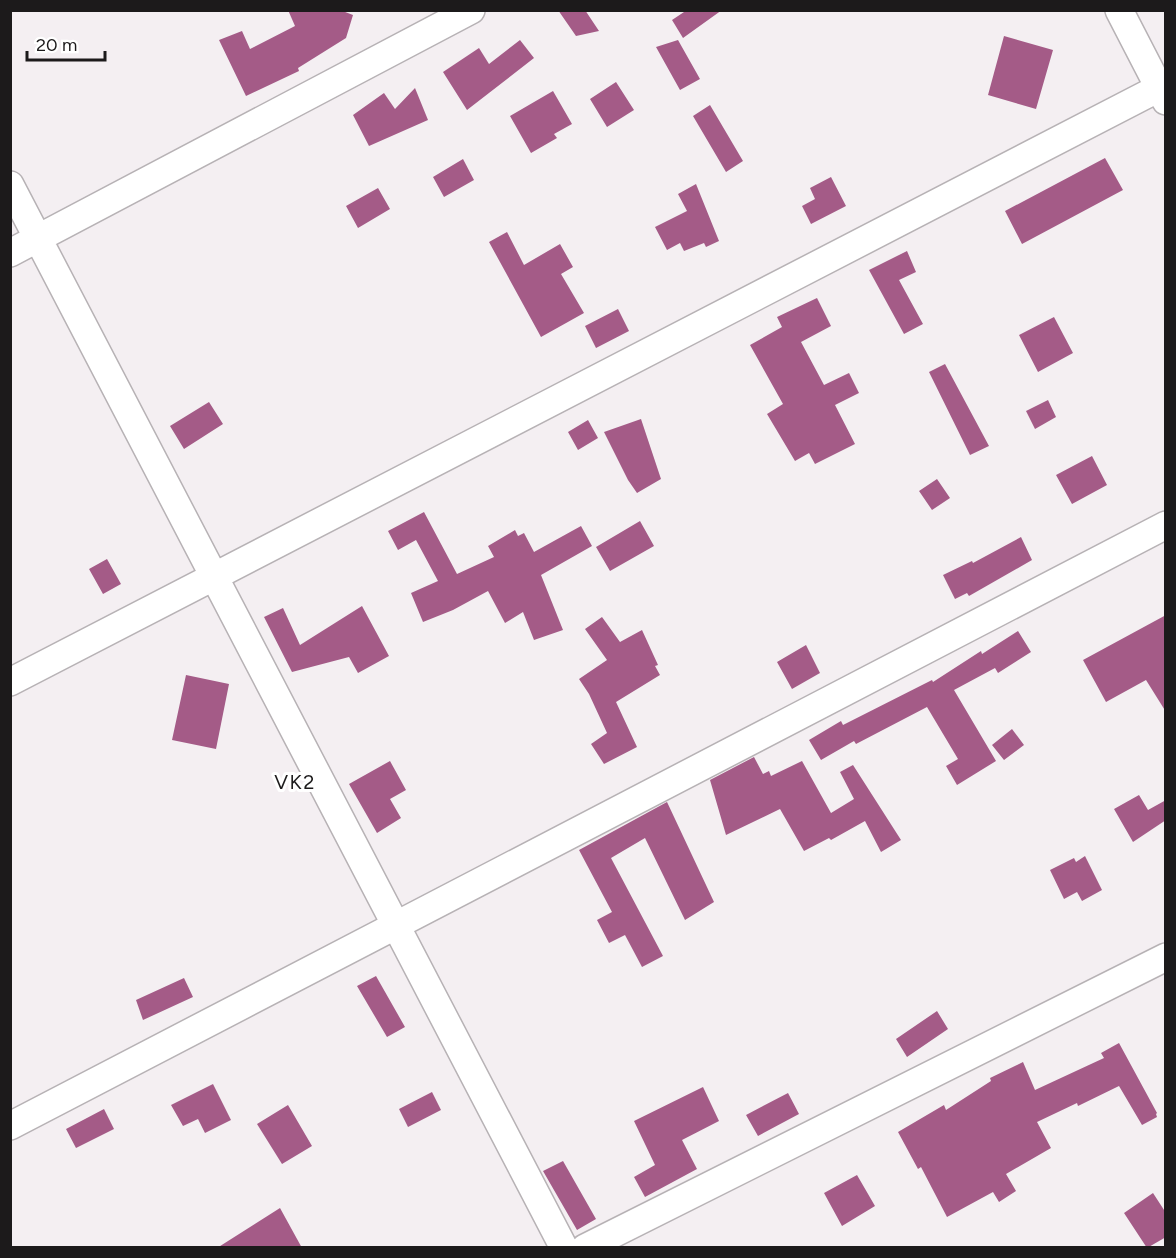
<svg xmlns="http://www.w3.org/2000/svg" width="1176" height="1258" viewBox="0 0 1176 1258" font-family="Figtree,sans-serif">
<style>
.building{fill:#a45b87}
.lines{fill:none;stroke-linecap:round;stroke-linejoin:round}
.street-casing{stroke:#b7b2b5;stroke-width:30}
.street{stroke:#fff;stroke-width:27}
.labels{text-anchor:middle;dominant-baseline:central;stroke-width:6;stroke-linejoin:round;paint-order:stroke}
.quarter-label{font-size:20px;letter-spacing:1.5px;fill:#1c1a1b;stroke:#fff}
</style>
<rect width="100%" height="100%" fill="#f4eff2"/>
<!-- building -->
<path class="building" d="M288,10H340L353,15L346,38L298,68L299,71L246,96L219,40L242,31L250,49L295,26Z
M558,10H585L599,31L576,36Z
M687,10H722L683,38L672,20Z
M1004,36L1053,50L1036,109L988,95Z
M520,40L534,58L467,110L443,72L479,48L489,64Z
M678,40L700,79L680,90L656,47Z
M616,82L634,110L607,127L590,99Z
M415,88L428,120L369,146L353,115L384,93L395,109Z
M553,91L572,124L554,134L557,138L531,153L510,116Z
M710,105L743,161L726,172L693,116Z
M1105,158L1123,190L1022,244L1005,211Z
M463,159L474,180L444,197L433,177Z
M831,177L846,206L811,224L802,206L815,199L810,188Z
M696,184L719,241L706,247L704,243L684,251L680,243L667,250L655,227L687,211L678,194Z
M378,188L390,209L358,228L346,206Z
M507,232L524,265L560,244L573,267L561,274L584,313L541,337L489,242Z
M907,251L916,272L899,280L923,324L904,334L869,270Z
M817,298L831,326L801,342L824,385L849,373L859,393L835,405L855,444L815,464L809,453L795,461L767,414L783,404L750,345L782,327L777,317Z
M618,309L629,331L596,348L585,326Z
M1054,317L1073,353L1038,372L1019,335Z
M945,364L989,446L970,455L929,372Z
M1048,400L1056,417L1035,429L1026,411Z
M209,402L223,424L184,449L170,426Z
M641,419L661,479L637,493L628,480L604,432Z
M588,420L598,438L578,450L568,432Z
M1092,456L1107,485L1072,504L1056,475Z
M937,479L950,498L932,510L919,491Z
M424,512L457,574L494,557L488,546L515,530L518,536L524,533L534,552L581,526L592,546L541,575L563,630L534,640L523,612L505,623L488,591L453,610L423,622L411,593L438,581L416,540L398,550L388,531Z
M640,521L654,546L610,571L596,547Z
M1021,537L1032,560L969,596L967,593L955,599L943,575L972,561L973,563Z
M107,559L121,584L103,594L89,569Z
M362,606L389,656L358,673L349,657L292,672L264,617L283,608L300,645Z
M1166,615V712L1146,680L1106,702L1083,660Z
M602,617L620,642L642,630L658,665L655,666L660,675L616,702L637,747L604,764L591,744L607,733L589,694L579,679L607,660L585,629Z
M1018,631L1031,652L998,673L995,668L954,690L996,761L957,785L946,766L958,759L927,707L856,744L854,741L821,760L809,740L841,721L843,725L932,680L933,682L981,651L982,654Z
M806,645L820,673L792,689L777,662Z
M186,675L229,684L216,749L172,740Z
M1012,729L1024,745L1004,760L992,745Z
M754,757L763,774L769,771L771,776L802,761L831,813L854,799L840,772L853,765L901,840L881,852L865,821L831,840L829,838L804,851L780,809L726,835L710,780Z
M390,761L406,790L390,799L401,818L377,833L349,784Z
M1139,795L1148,810L1166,800V820L1133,842L1114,809Z
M667,802L714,902L685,920L645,838L611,858L663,956L642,967L625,935L609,943L597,920L612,912L579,850Z
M1085,856L1102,890L1082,901L1077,892L1064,899L1050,870L1074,858L1076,862Z
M376,976L405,1027L387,1037L357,986Z
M184,978L193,997L143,1020L136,1000Z
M937,1011L948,1029L907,1057L896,1039Z
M1119,1043L1157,1113L1156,1114L1157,1117L1142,1125L1119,1086L1078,1106L1077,1103L1037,1122L1051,1148L1006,1174L1016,1191L999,1202L993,1192L947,1217L921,1167L918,1169L898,1132L944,1105L946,1110L991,1081L990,1078L1023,1062L1035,1090L1104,1058L1101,1053Z
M213,1084L231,1120L205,1133L198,1119L183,1126L171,1105Z
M703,1087L719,1121L682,1140L697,1169L645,1197L634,1177L655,1165L634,1121Z
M432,1092L441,1110L408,1127L399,1109Z
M788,1093L799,1114L758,1136L746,1115Z
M288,1105L312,1146L282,1164L257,1124Z
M104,1109L114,1129L76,1148L66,1129Z
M563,1161L596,1219L577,1230L543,1171Z
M857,1175L875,1206L842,1226L824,1193Z
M1153,1193L1166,1213V1237L1147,1248L1124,1213Z
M280,1208L302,1248H217Z"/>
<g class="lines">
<defs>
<path id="street" d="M1119,10L1166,101
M10,185L564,1248
M10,253L471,10
M10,682L1159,88
M10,1126L1166,525
M585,1248L1166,957"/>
</defs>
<!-- street casing -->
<use href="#street" class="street-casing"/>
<!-- street -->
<use href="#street" class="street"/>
</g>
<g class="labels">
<!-- quarter labels -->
<g class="quarter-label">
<text x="295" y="782">VK2</text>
</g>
</g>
<!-- border -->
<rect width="1176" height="1258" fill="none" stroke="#1c1a1b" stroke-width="24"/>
<!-- scale -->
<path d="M27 51v9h78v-9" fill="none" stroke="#1c1a1b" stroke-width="3"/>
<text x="36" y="51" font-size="18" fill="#1c1a1b" stroke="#ffffff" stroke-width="4.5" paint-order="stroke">20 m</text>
</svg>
